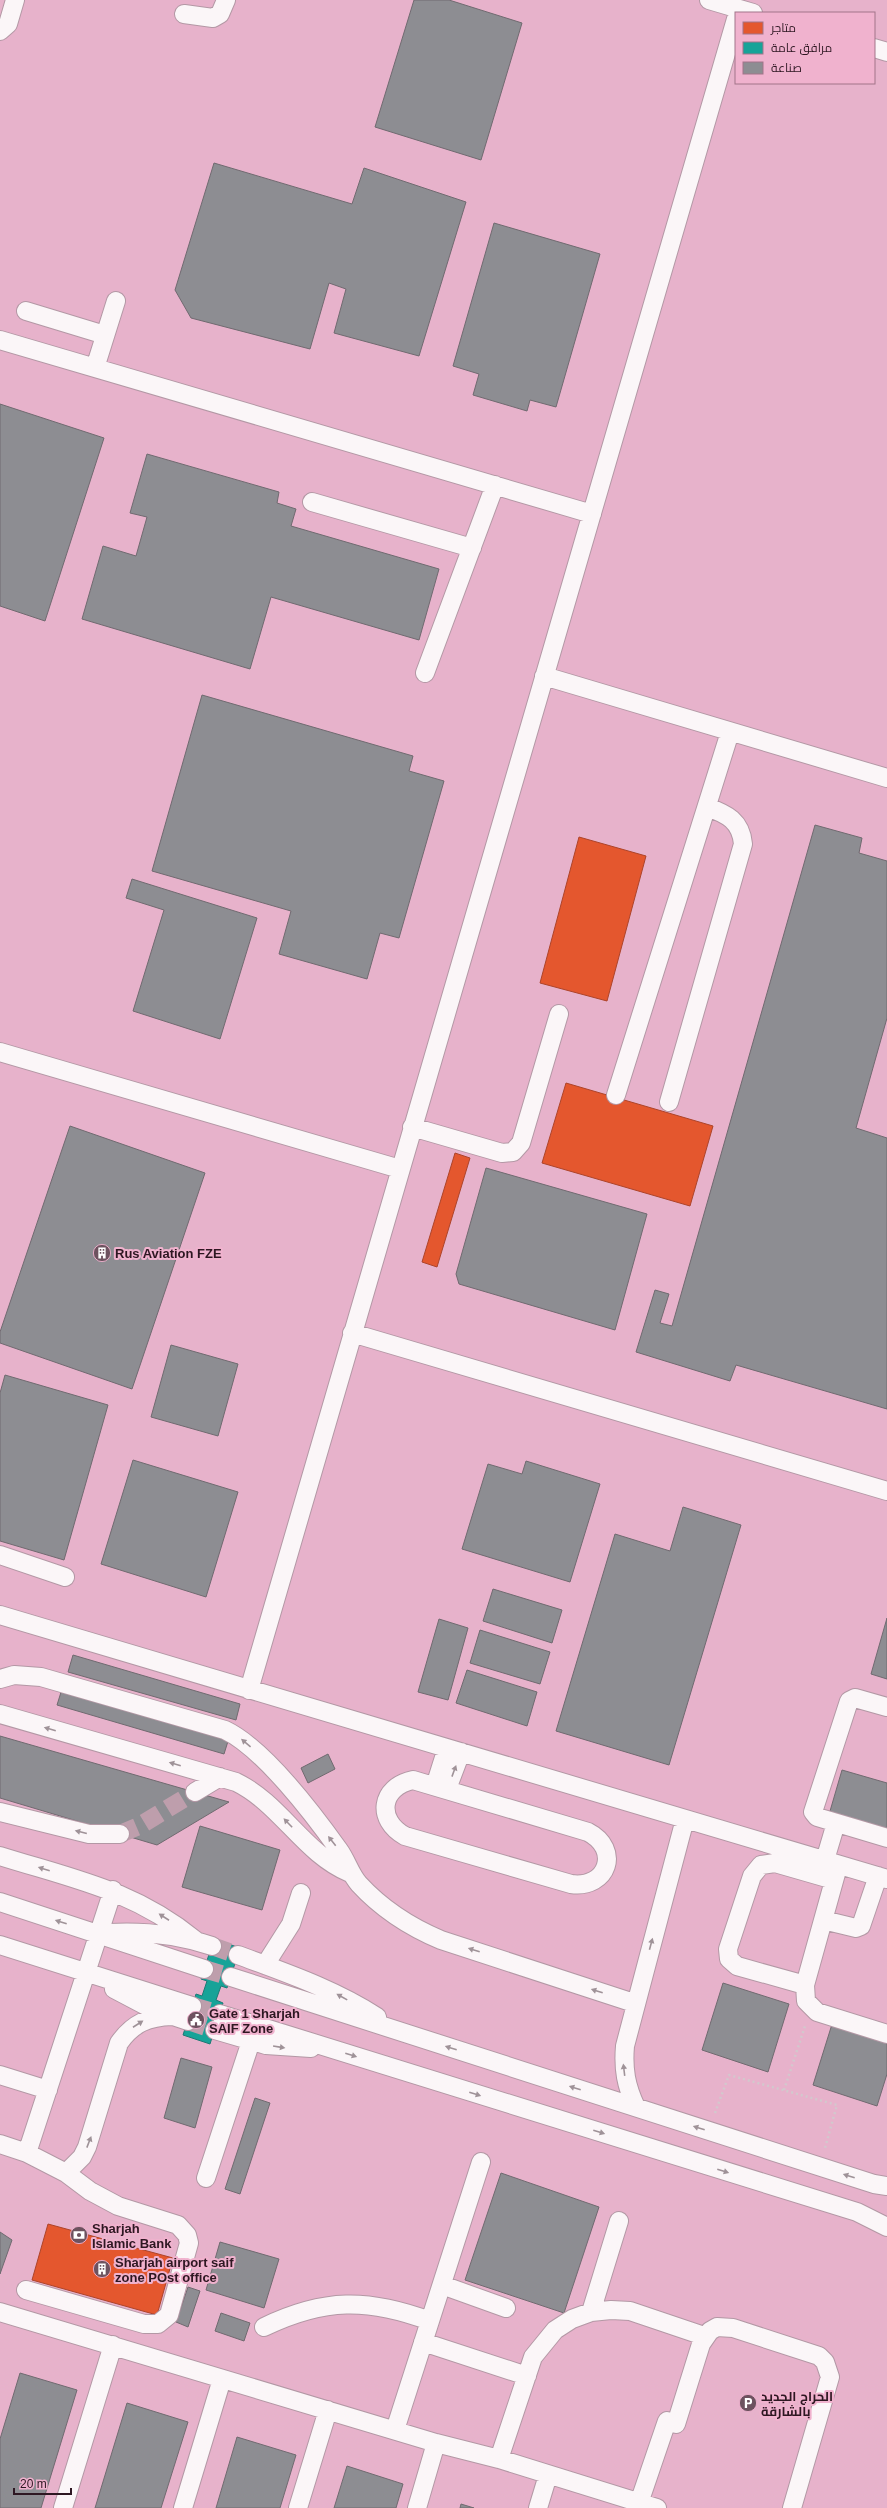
<svg xmlns="http://www.w3.org/2000/svg" width="887" height="2508" viewBox="0 0 887 2508" font-family="Helvetica,Cairo,sans-serif">
<style>
.built{fill:#e7b2cb;fill-rule:evenodd}
.shops{fill:#e4572e;stroke:#ad442a}
.public{fill:#17a398;stroke:#1e7975}
.industry{fill:#8d8d92;stroke:#706a70}
.lines{fill:none;stroke-linecap:round;stroke-linejoin:round}
.minor-tunnel{stroke:#be9eac;stroke-width:18;stroke-dasharray:18 9;stroke-linecap:butt}
.minor-casing{stroke:#b398a5;stroke-width:20}
.path{stroke:#d3c8cd;stroke-width:2.5;stroke-dasharray:2 3;stroke-linecap:butt}
.minor{stroke:#fbf6f8;stroke-width:18}
.oneway{fill:#9f9298}
.labels{text-anchor:middle;dominant-baseline:central;stroke-width:4;stroke-linejoin:round;paint-order:stroke}
.poi-label{font-size:13px;font-weight:bold;fill:#2e1722;stroke:#f0b2ce;text-anchor:start}
</style>
<rect width="100%" height="100%" fill="#e2c0cf"/>
<!-- built -->
<path class="built" d="M0,0H887V2508H0ZM736,13H874V83H736Z"/>
<!-- shops -->
<path class="shops" d="M579,837L646,856L607,1001L540,983Z
M566,1083L713,1126L690,1206L542,1163Z
M455,1153L470,1158L437,1267L422,1262Z
M48,2224L173,2258L157,2315L32,2280Z"/>
<!-- public -->
<path class="public" d="M214,1939L240,1948L227,1988L221,1986L216,2000L223,2003L210,2044L183,2035L196,1994L202,1996L207,1981L201,1979Z"/>
<!-- industry -->
<path class="industry" d="M414,0H449L522,23L481,160L375,127Z
M214,163L352,204L364,168L466,202L419,356L334,333L346,289L329,283L310,349L191,318L175,290Z
M494,223L600,254L556,407L530,400L527,411L473,395L479,374L453,366Z
M0,404L104,438L45,621L0,606Z
M147,454L279,492L277,503L296,509L291,526L439,569L419,640L271,597L250,669L82,619L103,546L136,556L147,517L130,513Z
M202,695L413,756L409,771L444,781L399,938L380,933L367,979L279,954L291,911L152,871Z
M815,825L862,838L859,853L887,861V1018L856,1128L887,1138V1409L736,1365L730,1381L636,1352L655,1290L669,1294L660,1323L672,1326Z
M132,879L257,918L220,1039L133,1011L164,910L126,898Z
M70,1126L205,1173L132,1389L0,1343V1332Z
M486,1168L647,1214L615,1330L459,1284L456,1274Z
M171,1345L238,1364L218,1436L151,1417Z
M5,1375L108,1405L64,1560L0,1541V1393Z
M133,1460L238,1492L206,1597L101,1564Z
M526,1461L600,1484L570,1582L462,1549L488,1464L522,1474Z
M683,1507L741,1525L669,1765L556,1731L615,1534L670,1551Z
M493,1589L562,1610L552,1643L483,1621Z
M887,1618V1679L871,1674Z
M439,1619L468,1628L448,1700L418,1692Z
M480,1630L550,1652L540,1684L470,1663Z
M73,1655L240,1704L236,1720L68,1672Z
M467,1670L537,1692L527,1726L456,1703Z
M62,1689L229,1738L224,1754L57,1705Z
M0,1736L229,1802L157,1845L0,1798Z
M328,1754L335,1769L308,1783L301,1768Z
M842,1770L887,1783V1835L828,1818Z
M200,1826L280,1850L262,1910L182,1887Z
M723,1983L789,2004L768,2072L702,2050Z
M833,2021L887,2037V2074L877,2106L813,2085Z
M181,2058L212,2067L195,2128L164,2118Z
M255,2098L270,2103L240,2194L225,2189Z
M501,2173L599,2207L564,2313L465,2280Z
M0,2232L12,2240L0,2274Z
M220,2242L279,2259L264,2308L206,2290Z
M188,2287L200,2291L188,2327L176,2322Z
M221,2313L250,2323L244,2341L215,2331Z
M20,2373L77,2390L41,2508H0V2439Z
M127,2403L188,2422L161,2508H95Z
M237,2437L296,2455L280,2508H216Z
M347,2466L403,2484L396,2508H334Z
M461,2504L474,2508H460Z"/>
<g class="lines">
<!-- minor-tunnel -->
<path class="minor-tunnel" d="M120,1834L139,1826L195,1792
M212,1946L238,1955
M204,1969L231,1977
M192,2006L220,2014
M188,2021L215,2030"/>
<defs>
<path id="minor" d="M709,0L753,13
M184,14L213,18L220,14L226,0
M0,31L8,24L15,0
M874,48L887,52
M26,311L105,335
M0,340L592,514
M95,368L116,301
M312,502L472,548
M425,673L495,485
M544,676L887,778
M0,1052L400,1169
M616,1095L730,732
M669,1102L743,844C741,821 727,814 707,807
M412,1127L502,1153L513,1152L521,1143L559,1014
M352,1333L887,1491
M0,1555L65,1577
M0,1615L887,1879
M0,1679L14,1675L41,1677L225,1730C263,1748 314,1815 339,1850C347,1861 350,1874 359,1884C382,1909 410,1927 441,1940L634,2003
M249,1690L736,19
M887,1707L855,1698L849,1701L813,1812L817,1817L887,1838
M0,1714L236,1782C281,1804 304,1854 350,1873
M413,1780L588,1832C621,1849 608,1889 571,1884L405,1836C376,1820 380,1787 413,1780Z
M435,1786L447,1748
M447,1789L461,1752
M195,1792L220,1777
M0,1812L89,1834H120
M0,1856C73,1879 134,1890 195,1940
M825,1860L836,1823
M837,1870L805,1985L806,2001L817,2012L887,2034
M0,1902L204,1969
M823,1920L856,1928L861,1926L878,1876
M109,1933C143,1931 179,1935 212,1946
M0,1945L192,2006
M238,1955C286,1973 334,1989 377,2017
M265,1965L291,1924L301,1893
M231,1977L874,2184L887,2186
M805,1985L737,1966L729,1959L728,1949L752,1876L761,1865L775,1863L834,1880
M114,1989L152,2009L188,2021
M220,2014L857,2212L887,2227
M215,2030L266,2045L311,2048
M0,2075L48,2090
M636,2107C626,2086 623,2069 625,2046L685,1819
M0,2144L27,2153L66,2173L90,2191L118,2206L178,2225L187,2235L189,2243L169,2315L158,2324H144L26,2290
M27,2153L113,1890
M66,2173L82,2157L87,2147L119,2043C133,2023 148,2017 172,2016
M206,2178L251,2041
M442,2285L506,2308
M0,2312L436,2443L499,2459L657,2508
M591,2312L619,2221
M264,2327C324,2298 368,2298 430,2321
M423,2342L527,2376
M676,2424L701,2344L710,2331L717,2327L733,2328L819,2356L825,2362L830,2377L792,2508
M395,2430L481,2162
M499,2459L533,2357L555,2330L572,2319L591,2312L611,2310L630,2311L704,2336
M639,2503L667,2421
M63,2508L113,2345
M183,2508L222,2379
M298,2508L328,2410
M417,2508L436,2443
M538,2508L548,2475"/>
</defs>
<!-- minor casing -->
<use href="#minor" class="minor-casing"/>
<!-- path -->
<path class="path" d="M784,2090L805,2026
M715,2113L729,2075L837,2105L825,2148"/>
<!-- minor -->
<use href="#minor" class="minor"/>
</g>
<!-- one-way arrows -->
<defs><path id="oneway-solid" d="M-6-.8H1V-3.2L6.5 0L1 3.2V.8H-6Z"/></defs>
<g class="oneway">
<use href="#oneway-solid" transform="translate(50 1729) rotate(-164)"/>
<use href="#oneway-solid" transform="translate(246 1743) rotate(-140)"/>
<use href="#oneway-solid" transform="translate(175 1764) rotate(-164)"/>
<use href="#oneway-solid" transform="translate(454 1771) rotate(-70)"/>
<use href="#oneway-solid" transform="translate(288 1823) rotate(-134)"/>
<use href="#oneway-solid" transform="translate(81 1832) rotate(-166)"/>
<use href="#oneway-solid" transform="translate(332 1841) rotate(-128)"/>
<use href="#oneway-solid" transform="translate(44 1869) rotate(-163)"/>
<use href="#oneway-solid" transform="translate(164 1917) rotate(-147)"/>
<use href="#oneway-solid" transform="translate(61 1922) rotate(-162)"/>
<use href="#oneway-solid" transform="translate(651 1944) rotate(-75)"/>
<use href="#oneway-solid" transform="translate(474 1950) rotate(-162)"/>
<use href="#oneway-solid" transform="translate(597 1991) rotate(-162)"/>
<use href="#oneway-solid" transform="translate(342 1997) rotate(-151)"/>
<use href="#oneway-solid" transform="translate(138 2024) rotate(-33)"/>
<use href="#oneway-solid" transform="translate(279 2047) rotate(9)"/>
<use href="#oneway-solid" transform="translate(451 2048) rotate(-162)"/>
<use href="#oneway-solid" transform="translate(351 2055) rotate(17)"/>
<use href="#oneway-solid" transform="translate(624 2070) rotate(-97)"/>
<use href="#oneway-solid" transform="translate(575 2088) rotate(-162)"/>
<use href="#oneway-solid" transform="translate(475 2094) rotate(17)"/>
<use href="#oneway-solid" transform="translate(699 2128) rotate(-162)"/>
<use href="#oneway-solid" transform="translate(599 2132) rotate(17)"/>
<use href="#oneway-solid" transform="translate(89 2142) rotate(-69)"/>
<use href="#oneway-solid" transform="translate(723 2171) rotate(17)"/>
<use href="#oneway-solid" transform="translate(849 2176) rotate(-162)"/>
</g>
<!-- icons -->
<defs>
<symbol id="building-disc" viewBox="-11 -11 22 22"><circle r="9.5" fill="#6d525f" stroke="#f0b2ce"/><path d="M-4-6H4V6H1V3H-1V6H-4ZM-2.5-4.3h1.7v1.8h-1.7ZM.8-4.3h1.7v1.8H.8ZM-2.5-1h1.7V.8h-1.7ZM.8-1h1.7V.8H.8Z" fill="#fff"/></symbol>
<symbol id="civic-disc" viewBox="-11 -11 22 22"><circle r="9.5" fill="#6d525f" stroke="#f0b2ce"/><path d="M-.6-6.5H3V-4.5H.6V-3L4-1V1h2V6H-6V1h2V-1L-.6-3ZM-1.2 2.5V6h2.4V2.5Z" fill="#fff"/></symbol>
<symbol id="bank-disc" viewBox="-11 -11 22 22"><circle r="9.5" fill="#6d525f" stroke="#f0b2ce"/><path d="M-6-4H6V4H-6ZM0-2.3a2.3 2.3 0 1 0 0 4.6a2.3 2.3 0 1 0 0-4.6Z" fill="#fff"/></symbol>
<symbol id="parking-disc" viewBox="-11 -11 22 22"><circle r="9.5" fill="#6d525f" stroke="#f0b2ce"/><path d="M-3.5-5.5H1a3.5 3.5 0 0 1 0 7H-1V5.5H-3.5ZM-1-3.4V-.6H.8a1.4 1.4 0 0 0 0-2.8Z" fill="#fff"/></symbol>
</defs>
<g fill-rule="evenodd">
<use href="#building-disc" x="92" y="1243" width="20" height="20"/>
<use href="#civic-disc" x="186" y="2010" width="20" height="20"/>
<use href="#bank-disc" x="69" y="2225" width="20" height="20"/>
<use href="#building-disc" x="92" y="2259" width="20" height="20"/>
<use href="#parking-disc" x="738" y="2393" width="20" height="20"/>
</g>
<g class="labels">
<!-- poi labels -->
<g class="poi-label">
<text x="115" y="1253">Rus Aviation FZE</text>
<text x="209" y="2013">Gate 1 Sharjah<tspan x="209" dy="15">SAIF Zone</tspan></text>
<text x="92" y="2228">Sharjah<tspan x="92" dy="15">Islamic Bank</tspan></text>
<text x="115" y="2262">Sharjah airport saif<tspan x="115" dy="15">zone POst office</tspan></text>
<text x="761" y="2396">الحراج الجديد<tspan x="761" dy="15">بالشارقة</tspan></text>
</g>
</g>
<!-- legend -->
<rect x="735" y="12" width="140" height="72" fill="#f0b2ce" stroke="#a27489"/>
<rect x="743" y="22" width="20" height="12" fill="#e4572e" stroke="#a27489"/>
<text x="771" y="32" font-size="12" fill="#2e1722">متاجر</text>
<rect x="743" y="42" width="20" height="12" fill="#17a398" stroke="#a27489"/>
<text x="771" y="52" font-size="12" fill="#2e1722">مرافق عامة</text>
<rect x="743" y="62" width="20" height="12" fill="#8d8d92" stroke="#a27489"/>
<text x="771" y="72" font-size="12" fill="#2e1722">صناعة</text>
<!-- scale -->
<path d="M14 2488v6h57v-6" fill="none" stroke="#2e1722" stroke-width="2"/>
<text x="20" y="2488" font-size="12" fill="#2e1722" stroke="#f0b2ce" stroke-width="3" paint-order="stroke">20 m</text>
</svg>
